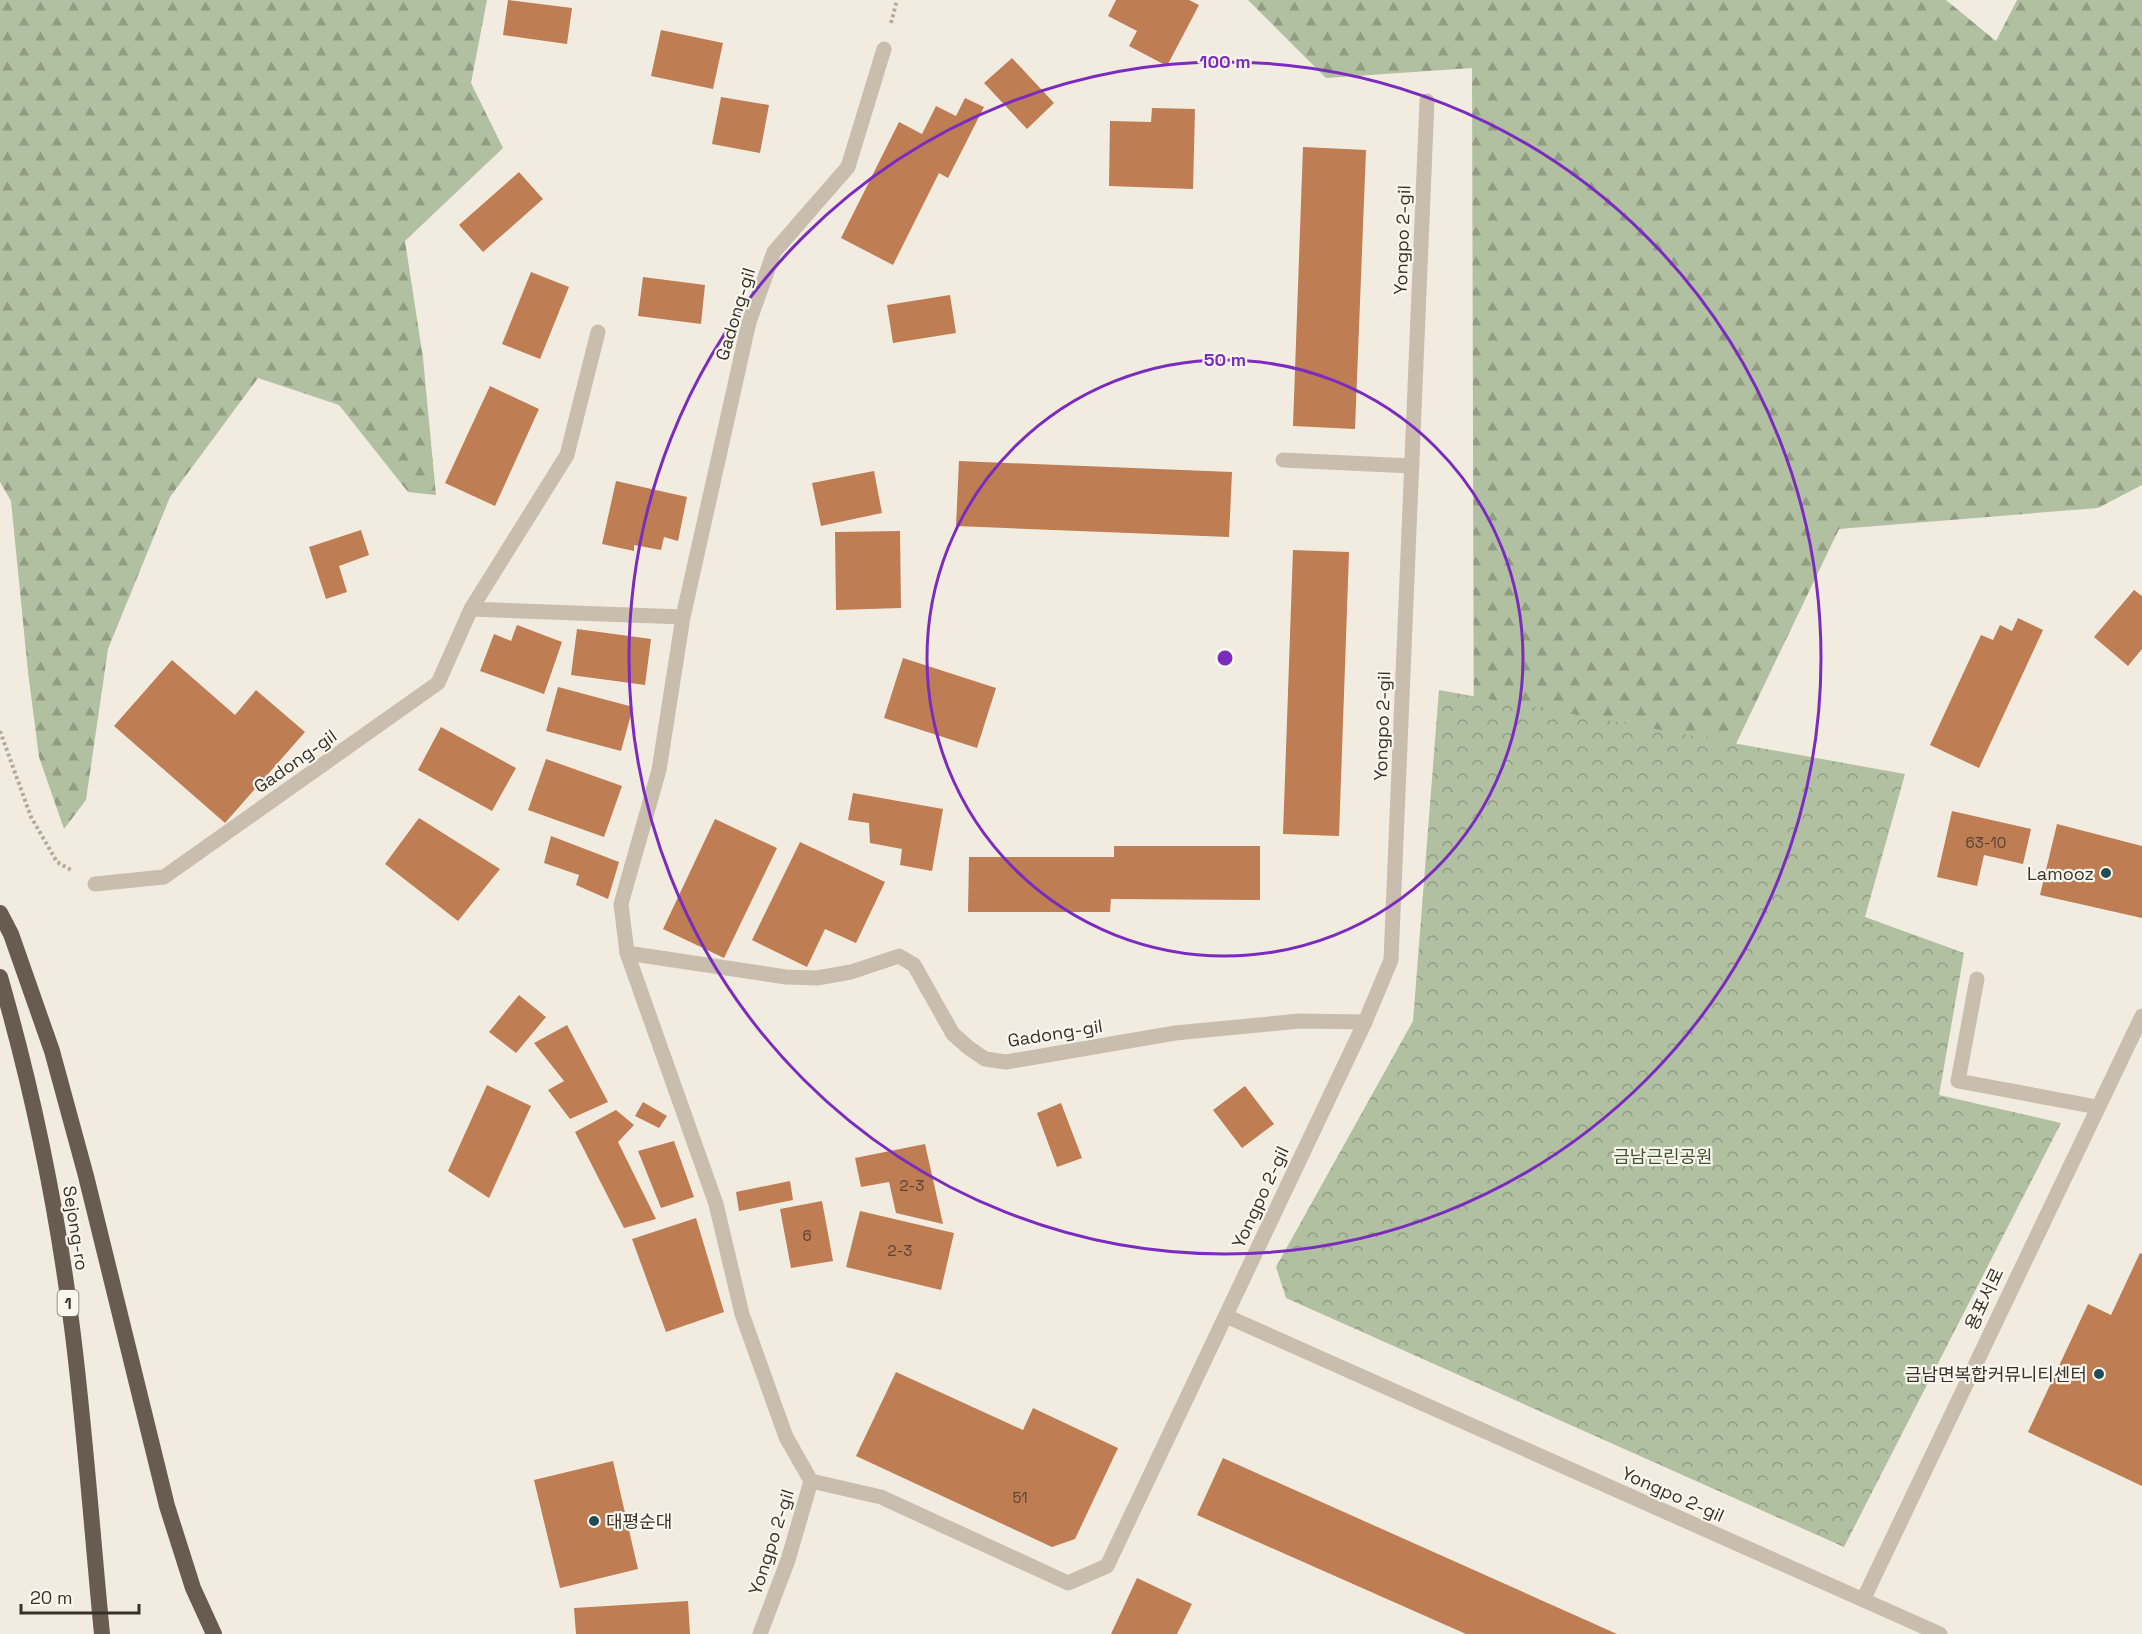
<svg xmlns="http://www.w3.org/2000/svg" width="2142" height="1634" viewBox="0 0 2142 1634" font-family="'Space Grotesk','Noto Sans KR',sans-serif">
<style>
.forest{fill:url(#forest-firs)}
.park{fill:url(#park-crowns)}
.building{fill:#be7d52}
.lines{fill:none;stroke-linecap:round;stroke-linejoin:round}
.path{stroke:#b5a997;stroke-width:4;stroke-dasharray:3 3;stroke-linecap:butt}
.service{stroke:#c9bead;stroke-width:15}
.minor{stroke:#c9bead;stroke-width:15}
.trunk{stroke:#685c50;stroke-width:16}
.ring{fill:none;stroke:#7b2cbf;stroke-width:3}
.poi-dot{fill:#234b57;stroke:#f9f6ed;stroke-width:2}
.labels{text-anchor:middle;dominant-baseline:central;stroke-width:4.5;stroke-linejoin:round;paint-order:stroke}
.number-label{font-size:15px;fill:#5a4435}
.shield{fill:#f9f6ed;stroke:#726c65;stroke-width:1.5}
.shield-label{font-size:16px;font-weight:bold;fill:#38312b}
.street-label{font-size:18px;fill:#38312b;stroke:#f9f6ed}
.poi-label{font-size:18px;fill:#38312b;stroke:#f9f6ed;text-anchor:end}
.park-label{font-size:18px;fill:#425530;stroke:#f9f6ed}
.centre{fill:#7b2cbf;stroke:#f9f6ed;stroke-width:3}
.ring-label{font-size:18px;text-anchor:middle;font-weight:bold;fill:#7b2cbf;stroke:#f9f6ed;stroke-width:4.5;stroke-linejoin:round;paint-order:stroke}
</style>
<defs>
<pattern id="forest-firs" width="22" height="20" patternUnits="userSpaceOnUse" patternTransform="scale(1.5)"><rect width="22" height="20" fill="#b1c0a1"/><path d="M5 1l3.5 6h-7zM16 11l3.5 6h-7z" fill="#919d83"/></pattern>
<pattern id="park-crowns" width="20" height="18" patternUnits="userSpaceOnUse" patternTransform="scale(1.5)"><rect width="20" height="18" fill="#b1c0a1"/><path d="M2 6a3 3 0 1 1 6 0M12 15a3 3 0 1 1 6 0" fill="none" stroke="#919d83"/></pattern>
</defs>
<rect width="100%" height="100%" fill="#f2ece0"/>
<!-- forest -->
<path class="forest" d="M0,0H487L471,83L503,148L405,241L423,358L436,495L408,492L339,405L258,378L170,497L108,649L86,800L64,829L39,757L28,672L11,501L0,482Z
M1248,0H1946L1996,41L2017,0H2142V485L2098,508L1839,529L1710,798L1474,811L1472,68L1326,78Z"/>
<!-- park -->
<path class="park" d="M1439,690L1905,774L1865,917L1964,953L1939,1095L2061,1123L1844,1547L1286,1298L1276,1267L1413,1021Z"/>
<!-- building -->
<path class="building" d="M508,0L572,8L567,44L503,35Z
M1116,0H1189L1199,5L1167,66L1129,46L1137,31L1108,16Z
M661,30L723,43L713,89L651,76Z
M1012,58L1054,103L1027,129L984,83Z
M721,97L769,105L760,153L712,144Z
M965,98L984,107L948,178L939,173L893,265L841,238L899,122L922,134L936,106L956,116Z
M1152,108L1195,109L1193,189L1109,186L1110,121L1151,122Z
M1303,147L1366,150L1355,429L1293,426Z
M519,172L543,199L483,252L459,225Z
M531,272L569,287L540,359L502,344Z
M643,277L705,285L701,324L638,316Z
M950,295L956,333L893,343L887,305Z
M490,386L539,409L495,506L445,483Z
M959,461L1232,472L1229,537L956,526Z
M874,471L882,513L821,526L812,483Z
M616,481L687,497L678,541L664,537L661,550L634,545V551L602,544Z
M361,530L369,555L339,566L347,592L326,599L309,547Z
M900,531L901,608L836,610L835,532Z
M1293,550L1349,552L1339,836L1283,834Z
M2134,590L2142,596V649L2128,666L2094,637Z
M2018,618L2043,630L1979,768L1930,745L1981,635L1993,640L2000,625L2012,631Z
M517,625L562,642L544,694L480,671L494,634L511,641Z
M577,629L651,639L645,685L571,675Z
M903,658L996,688L977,748L884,718Z
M172,660L235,715L256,690L305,732L225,823L114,726Z
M558,687L633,707L621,751L546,731Z
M441,727L516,768L492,811L418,770Z
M546,759L622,786L604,837L528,810Z
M853,793L943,809L932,871L900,865L902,849L870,843L869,823L848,820Z
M1952,811L2031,829L2023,864L1984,855L1977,886L1937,877Z
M419,818L500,869L458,921L385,864Z
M715,819L777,848L724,958L663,929Z
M2057,824L2142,846V918L2040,895Z
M551,836L619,862L608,899L576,885L579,875L544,863Z
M800,842L885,882L856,943L825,929L807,967L752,940Z
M1114,846H1260V900L1111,899L1110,912H968L969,857H1114Z
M519,995L546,1017L516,1053L489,1032Z
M567,1025L608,1102L570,1119L548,1090L564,1081L534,1043Z
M487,1085L531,1106L489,1198L448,1171Z
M1245,1086L1274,1124L1242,1148L1213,1110Z
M643,1102L667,1116L659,1128L635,1116Z
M1061,1103L1082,1158L1057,1167L1037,1113Z
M616,1110L634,1125L618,1142L656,1219L624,1228L575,1132Z
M674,1141L694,1197L661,1208L638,1151Z
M925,1144L943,1224L896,1213L889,1182L861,1187L855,1158Z
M790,1181L793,1200L739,1211L736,1192Z
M822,1201L833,1261L791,1268L780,1209Z
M860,1211L954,1233L941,1290L846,1267Z
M696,1218L724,1312L666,1332L632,1239Z
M2140,1253L2142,1254V1486L2028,1432L2088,1304L2111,1315Z
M896,1372L1023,1430L1033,1408L1118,1448L1075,1539L1052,1547L856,1456Z
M1223,1458L1617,1634H1466L1197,1515Z
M613,1461L638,1569L560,1588L534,1480Z
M1137,1578L1192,1604L1177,1634H1111Z
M688,1601L690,1634H576L574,1608Z"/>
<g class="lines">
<!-- path -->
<path class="path" d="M891,23L897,0
M0,731L31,817L57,862L73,871"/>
<!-- service -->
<path class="service" d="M1283,460L1412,466
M627,953L786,977L817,978L851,972L899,956L914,965L953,1034L969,1048L985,1059L1006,1062L1175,1033L1300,1021L1365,1022"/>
<!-- minor -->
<path class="minor" d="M471,609L683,617
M95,884L164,877L438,683L471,609L567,455L598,332
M1977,979L1958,1081L2097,1107
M1226,1316L1940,1634
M811,1481L881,1497L1068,1583L1107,1566L1365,1022L1391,960L1427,101
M811,1481L786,1437L742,1314L716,1204L627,953L621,904L659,770L683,617L749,322L774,252L848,167L884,49
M1863,1600L2142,1016
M760,1634L788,1560L811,1481"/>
<!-- trunk -->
<path class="trunk" d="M0,913L11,934L52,1051L86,1176L167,1506L193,1588L214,1634
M0,977C33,1091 57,1209 72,1327C85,1429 92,1532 102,1634"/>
</g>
<!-- distance rings -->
<g class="ring">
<circle cx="1225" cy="658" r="298"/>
<circle cx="1225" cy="658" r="596"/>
</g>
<!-- markers -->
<g class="poi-dot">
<circle cx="2106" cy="873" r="6"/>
<circle cx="2099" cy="1374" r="6"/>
<circle cx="594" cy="1521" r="6"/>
</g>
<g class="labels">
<!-- number labels -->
<g class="number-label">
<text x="1986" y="842">63-10</text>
<text x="912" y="1185">2-3</text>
<text x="807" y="1235">6</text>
<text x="900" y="1250">2-3</text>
<text x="1020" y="1497">51</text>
</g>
<!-- shield labels -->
<rect class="shield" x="57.5" y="1290" width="21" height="26" rx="4.5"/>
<g class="shield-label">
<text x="68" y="1303">1</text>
</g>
<!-- street labels -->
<g class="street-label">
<text transform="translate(1402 240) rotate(-88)">Yongpo 2-gil</text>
<text transform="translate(735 314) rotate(-73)">Gadong-gil</text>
<text transform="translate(1382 726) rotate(-88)">Yongpo 2-gil</text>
<text transform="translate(295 761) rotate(-35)">Gadong-gil</text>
<text transform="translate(1055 1033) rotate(-9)">Gadong-gil</text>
<text transform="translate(1260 1197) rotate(-65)">Yongpo 2-gil</text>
<text transform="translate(76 1228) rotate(81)">Sejong-ro</text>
<text transform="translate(1984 1299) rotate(-65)">용포서로</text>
<text transform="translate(1673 1494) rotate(24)">Yongpo 2-gil</text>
<text transform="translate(771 1542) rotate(-72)">Yongpo 2-gil</text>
</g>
<!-- poi labels -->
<g class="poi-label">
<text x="2094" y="873">Lamooz</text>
<text x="2087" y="1374">금남면복합커뮤니티센터</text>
<text x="606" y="1521" text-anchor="start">대평순대</text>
</g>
<!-- park labels -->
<g class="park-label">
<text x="1663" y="1156">금남근린공원</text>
</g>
</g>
<circle cx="1225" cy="658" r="9" class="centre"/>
<g class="ring-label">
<text x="1225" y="68">100 m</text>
<text x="1225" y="366">50 m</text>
</g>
<!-- scale -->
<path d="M21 1604v9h118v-9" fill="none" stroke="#38312b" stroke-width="3"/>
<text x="30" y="1604" font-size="18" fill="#38312b" stroke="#f9f6ed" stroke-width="4.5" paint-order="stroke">20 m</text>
</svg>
